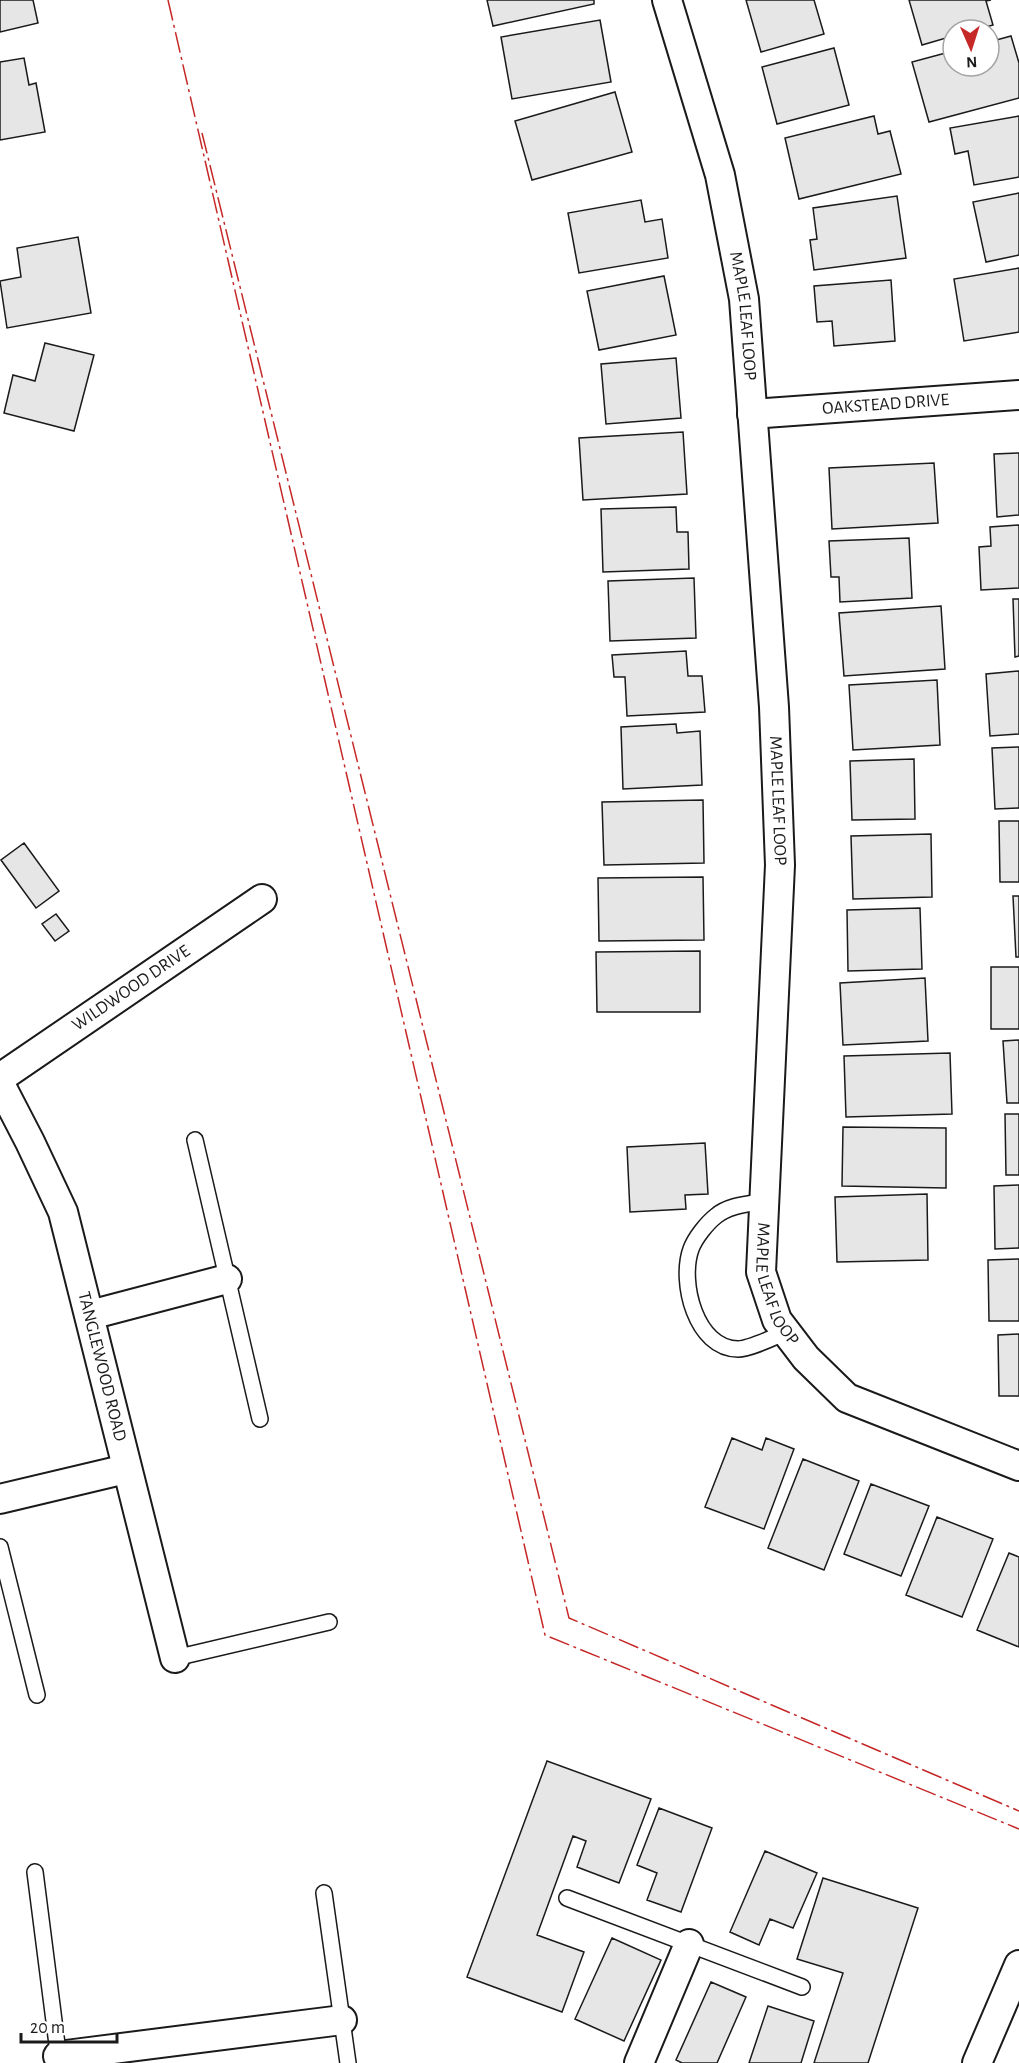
<svg xmlns="http://www.w3.org/2000/svg" width="1019" height="2063" viewBox="0 0 1019 2063" font-family="'Alegreya Sans',sans-serif">
<style>
.building{fill:#e6e6e6;stroke:#1a1a1a;stroke-width:1.5}
.lines{fill:none;stroke-linecap:round;stroke-linejoin:round}
.service-casing{stroke:#1a1a1a;stroke-width:18}
.minor-casing{stroke:#1a1a1a;stroke-width:32}
.service{stroke:#fff;stroke-width:15}
.minor{stroke:#fff;stroke-width:28}
.power{stroke:#c62828;stroke-width:1.5;stroke-dasharray:21 4.5 3 4.5;stroke-linecap:butt}
.labels{text-anchor:middle;dominant-baseline:central;stroke-width:4.5;stroke-linejoin:round;paint-order:stroke}
.street-label{font-size:18px;fill:#1a1a1a;stroke:#fff}
</style>
<rect width="100%" height="100%" fill="#fff"/>
<!-- building -->
<path class="building" d="M0,0H33L38,23L0,32Z
M487,0H594V4L493,26Z
M746,0H814L824,34L761,52Z
M909,0H991L986,1L993,25L976,30H953V36L922,45Z
M600,20L611,82L512,99L501,37Z
M1011,36L1019,63V98L929,122L912,62L953,51V66H989V42Z
M834,48L849,105L777,124L762,67Z
M24,58L29,85L36,83L45,132L0,140V62Z
M615,92L632,152L532,180L515,121Z
M874,116L878,134L890,131L901,174L799,199L785,138Z
M1019,116V177L974,185L968,151L955,154L950,128Z
M1019,193V255L986,262L973,202Z
M897,196L906,258L814,270L810,240L817,239L813,208Z
M641,200L645,222L662,219L668,258L579,273L568,213Z
M78,237L91,313L7,328L0,281L21,277L17,248Z
M1019,268V332L964,341L954,279Z
M664,276L676,335L599,350L587,291Z
M891,280L895,341L834,346L832,321L817,322L814,286Z
M45,343L94,355L74,431L4,413L13,375L35,381Z
M676,358L681,418L606,424L601,364Z
M683,432L687,494L583,500L579,438Z
M1019,453V515L997,517L994,454Z
M934,463L938,523L832,529L829,468Z
M676,507L677,532H688L689,569L603,572L601,509Z
M1019,525V588L981,590L979,547L991,546L990,527Z
M909,538L912,598L840,602L839,577H831L829,541Z
M694,578L696,638L610,641L608,581Z
M1013,599H1019V656L1015,657Z
M941,606L945,669L844,676L839,613Z
M686,651L688,676H702L705,712L627,716L625,677H614L612,655Z
M1019,671V734L990,736L986,674Z
M937,680L940,745L853,750L849,685Z
M676,724L677,733L700,731L702,785L623,789L621,727Z
M1019,747V808L995,809L992,748Z
M914,759L915,819L852,820L850,761Z
M703,800L704,863L604,865L602,802Z
M999,821H1019V882H1000Z
M931,834L932,897L853,899L851,836Z
M24,843L59,891L36,908L1,860Z
M703,877L704,940L599,941L598,878Z
M1013,896H1019V957H1016Z
M920,908L922,969L848,971L847,910Z
M56,914L69,931L55,941L42,924Z
M700,951V1012H597L596,952Z
M991,967H1019V1029H991Z
M925,978L928,1041L843,1045L840,983Z
M1019,1040V1103H1007L1003,1041Z
M950,1053L952,1114L846,1117L844,1056Z
M1005,1114H1019V1175H1006Z
M843,1127L946,1128V1188L842,1186Z
M705,1143L708,1194L685,1195L686,1209L630,1212L627,1147Z
M1019,1185V1248L995,1249L994,1186Z
M927,1194L928,1260L837,1262L835,1197Z
M1019,1259V1321H989L988,1260Z
M1019,1334V1396H999L998,1335Z
M732,1438L762,1450L766,1438L794,1449L764,1529L705,1507Z
M803,1459L859,1481L824,1570L768,1548Z
M871,1484L929,1506L901,1576L844,1554Z
M937,1517L993,1539L962,1617L906,1595Z
M1009,1553L1019,1557V1647L977,1630Z
M547,1761L651,1799L619,1883L577,1867L586,1841L573,1836L537,1935L584,1952L562,2012L467,1977Z
M659,1808L712,1828L681,1912L647,1900L657,1873L637,1865Z
M765,1851L817,1873L793,1928L770,1919L759,1945L730,1932Z
M823,1878L918,1908L868,2063H814L843,1973L797,1959Z
M612,1938L661,1960L624,2041L575,2019Z
M711,1982L746,1997L717,2063H682L676,2060Z
M768,2006L814,2021L801,2063H749Z"/>
<g class="lines">
<defs>
<path id="service" d="M195,1140L260,1419
M765,1201C749,1204 729,1205 716,1216C707,1223 695,1238 691,1249C679,1282 696,1349 738,1349C750,1349 774,1337 786,1332
M0,1547L37,1695
M175,1658L329,1622
M35,1872L59,2060
M324,1893L348,2063
M567,1898L802,1987"/>
<g id="minor">
<path id="s1" d="M667,0L720,175L744,299L774,707L780,865L761,1272L777,1320L806,1358L847,1398L1019,1466"/>
<path id="s2" d="M752,414L1019,395"/>
<path id="s3" d="M0,1078L262,899"/>
<path id="s4" d="M0,1084L30,1142L63,1212L175,1658"/>
<path d="M90,1315L227,1279"/>
<path d="M0,1499L126,1469"/>
<path d="M58,2056L342,2020"/>
<path d="M639,2063L689,1944"/>
<path d="M977,2063L1019,1965"/>
</g>
</defs>
<!-- service casing -->
<use href="#service" class="service-casing"/>
<!-- minor casing -->
<use href="#minor" class="minor-casing"/>
<!-- service -->
<use href="#service" class="service"/>
<!-- minor -->
<use href="#minor" class="minor"/>
<!-- power -->
<path class="power" d="M168,0L545,1635L1019,1829
M202,133L569,1618L1019,1811"/>
</g>
<g class="labels">
<!-- street labels -->
<g class="street-label">
<text stroke="none"><textPath href="#s1" startOffset="326">MAPLE LEAF LOOP</textPath></text>
<text stroke="none"><textPath href="#s2" startOffset="134">OAKSTEAD DRIVE</textPath></text>
<text stroke="none"><textPath href="#s1" startOffset="812">MAPLE LEAF LOOP</textPath></text>
<text stroke="none"><textPath href="#s3" startOffset="159">WILDWOOD DRIVE</textPath></text>
<text stroke="none"><textPath href="#s1" startOffset="1299">MAPLE LEAF LOOP</textPath></text>
<text stroke="none"><textPath href="#s4" startOffset="302">TANGLEWOOD ROAD</textPath></text>
</g>
</g>
<!-- north arrow -->
<g transform="translate(971 48) rotate(177)"><circle r="28" fill="#ffffff" stroke="#a3a3a3" stroke-width="1.5"/>
<path d="M0-4.5L10 22L0 15L-10 22Z" fill="#c62828"/>
<text y="-9" font-size="16" font-weight="bold" text-anchor="middle" fill="#1a1a1a">N</text>
</g>
<!-- scale -->
<path d="M21 2033v9h96v-9" fill="none" stroke="#1a1a1a" stroke-width="3"/>
<text x="30" y="2033" font-size="18" fill="#1a1a1a" stroke="#ffffff" stroke-width="4.5" paint-order="stroke">20 m</text>
</svg>
